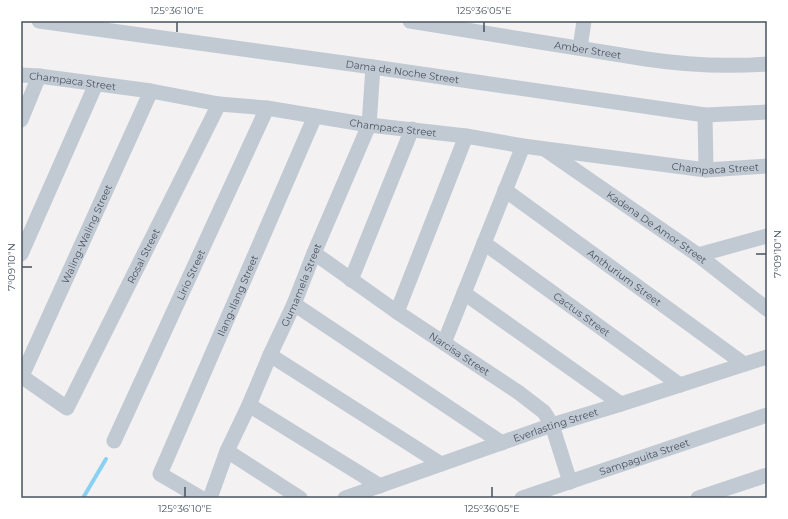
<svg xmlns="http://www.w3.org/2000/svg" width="788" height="519" viewBox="0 0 788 519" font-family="Montserrat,sans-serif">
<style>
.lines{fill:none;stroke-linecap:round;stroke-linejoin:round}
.stream{stroke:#89d1f2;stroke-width:4}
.minor{stroke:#c1cad3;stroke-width:15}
.ticks{fill:none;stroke:#475260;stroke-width:1.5}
.labels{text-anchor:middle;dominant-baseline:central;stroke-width:4;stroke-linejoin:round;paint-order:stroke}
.street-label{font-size:10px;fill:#475260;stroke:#fff}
.neatline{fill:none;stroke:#475260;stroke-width:1.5}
.ticks-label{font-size:10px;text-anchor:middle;fill:#475260}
</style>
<rect width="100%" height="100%" fill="#f3f1f1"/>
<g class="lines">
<!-- stream -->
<path class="stream" d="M83,498L106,459"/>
<!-- minor -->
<g class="minor">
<path id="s1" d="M39,21L373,67L705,115L767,112"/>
<path id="s2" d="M410,21L646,59C686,65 726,67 767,64"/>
<path d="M580,48L584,21"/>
<path id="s3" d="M21,75L39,76L151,91L219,104L267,108L369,125L466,136L523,146L706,170L767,166"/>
<path d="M705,115L706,170"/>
<path d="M21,120L39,76"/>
<path id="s4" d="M546,150L698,255L767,309"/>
<path id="s5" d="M505,190L744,364"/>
<path id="s6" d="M484,243L680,385"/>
<path id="s7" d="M314,253L397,312L518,392L544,412L552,425L570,482"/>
<path d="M21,254L96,84"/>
<path d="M698,255L767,236"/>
<path d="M351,280L412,129"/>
<path d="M464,293L621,404"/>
<path d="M294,304L502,443"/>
<path d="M397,312L466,136"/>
<path d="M444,343L523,146"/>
<path d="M270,355L441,464"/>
<path id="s8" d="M21,376L67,408L219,104"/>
<path id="s9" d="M22,376L151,91"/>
<path d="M249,405L380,486"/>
<path id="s10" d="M114,441L267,108"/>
<path d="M227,451L300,498"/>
<path id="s11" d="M201,498L160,474L315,116"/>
<path id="s12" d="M210,498L227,451L249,405L270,355L294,304L314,253L369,125L373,67"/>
<path id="s13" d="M345,498L552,425L621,404L767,357"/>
<path id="s14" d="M522,498L767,415"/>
<path d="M698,498L767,475"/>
</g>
</g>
<!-- ticks -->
<path class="ticks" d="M177,22V32M484,22V32M756,254H766M22,267H32M185,487V497M492,487V497"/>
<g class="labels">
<!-- street labels -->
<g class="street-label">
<text stroke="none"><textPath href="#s2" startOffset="180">Amber Street</textPath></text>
<text stroke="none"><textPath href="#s1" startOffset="367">Dama de Noche Street</textPath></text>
<text stroke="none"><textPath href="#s3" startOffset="52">Champaca Street</textPath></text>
<text stroke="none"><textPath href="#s3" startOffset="376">Champaca Street</textPath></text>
<text stroke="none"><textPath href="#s3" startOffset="701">Champaca Street</textPath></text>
<text stroke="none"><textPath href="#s4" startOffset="135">Kadena De Amor Street</textPath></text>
<text stroke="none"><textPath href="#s9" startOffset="156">Waling-Waling Street</textPath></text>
<text stroke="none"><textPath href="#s8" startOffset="226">Rosal Street</textPath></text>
<text stroke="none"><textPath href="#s10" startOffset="183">Lirio Street</textPath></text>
<text stroke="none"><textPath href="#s5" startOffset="148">Anthurium Street</textPath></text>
<text stroke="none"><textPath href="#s12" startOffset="232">Gumamela Street</textPath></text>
<text stroke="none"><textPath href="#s11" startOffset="242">Ilang-Ilang Street</textPath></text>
<text stroke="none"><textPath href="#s6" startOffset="121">Cactus Street</textPath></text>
<text stroke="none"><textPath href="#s7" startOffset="177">Narcisa Street</textPath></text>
<text stroke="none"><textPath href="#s13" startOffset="223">Everlasting Street</textPath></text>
<text stroke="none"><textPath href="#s14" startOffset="129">Sampaguita Street</textPath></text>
</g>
</g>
<!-- border -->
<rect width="788" height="519" fill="none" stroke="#ffffff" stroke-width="44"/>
<rect x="22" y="22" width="744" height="475" class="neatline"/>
<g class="ticks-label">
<text x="177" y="14">125°36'10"E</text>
<text x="484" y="14">125°36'05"E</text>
<text transform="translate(777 254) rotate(-90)" y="4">7°09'10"N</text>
<text transform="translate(11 267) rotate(-90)" y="4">7°09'10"N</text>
<text x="185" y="512">125°36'10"E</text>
<text x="492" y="512">125°36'05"E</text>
</g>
</svg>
